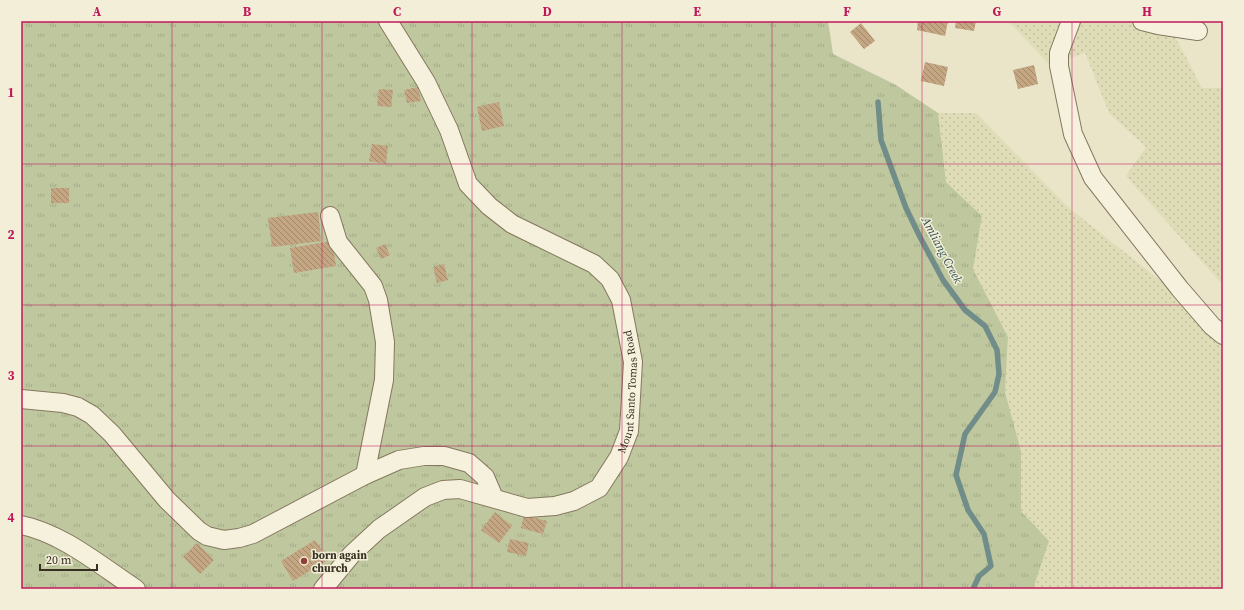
<svg xmlns="http://www.w3.org/2000/svg" width="1244" height="610" viewBox="0 0 1244 610" font-family="'Source Serif 4',serif">
<style>
.farmland{fill:url(#farmland-dots)}
.grass{fill:url(#grass-tufts)}
.lines{fill:none;stroke-linecap:round;stroke-linejoin:round}
.stream{stroke:#718d89;stroke-width:5.5}
.building{fill:url(#building-back-hatch)}
.minor-casing{stroke:#857860;stroke-width:20}
.minor{stroke:#f6f1dc;stroke-width:18}
.grid{fill:none;stroke:#c2185b;stroke-width:1;stroke-opacity:0.55}
.poi-dot{fill:#8e4036;stroke:#f2eed8;stroke-width:1.5}
.labels{text-anchor:middle;dominant-baseline:central;stroke-width:3;stroke-linejoin:round;paint-order:stroke}
.street-label{font-size:11px;fill:#372f22;stroke:#f2eed8}
.poi-label{font-size:11px;font-weight:bold;fill:#372f22;stroke:#f2eed8;text-anchor:start}
.water-label{font-size:12px;font-style:italic;fill:#335355;stroke:#f2eed8}
.neatline{fill:none;stroke:#c2185b;stroke-width:1.5}
.grid-label{font-size:13px;text-anchor:middle;font-weight:bold;fill:#c2185b}
</style>
<defs>
<pattern id="farmland-dots" width="8" height="8" patternUnits="userSpaceOnUse"><rect width="8" height="8" fill="#dfddb8"/><path d="M2 2h.1M6 6h.1" fill="none" stroke="#c0be9e" stroke-width="1.8" stroke-linecap="round"/></pattern>
<pattern id="grass-tufts" width="24" height="20" patternUnits="userSpaceOnUse"><rect width="24" height="20" fill="#bec79e"/><path d="M3 7l-1-3M5 7V3M7 7l1-3M15 17l-1-3M17 17v-4M19 17l1-3" fill="none" stroke="#a4ab88"/></pattern>
<pattern id="building-back-hatch" width="6" height="6" patternUnits="userSpaceOnUse"><rect width="6" height="6" fill="#c4a683"/><path d="M-1 5l2 2M0 0l6 6M5-1l2 2" fill="none" stroke="#a0886b"/></pattern>
</defs>
<rect width="100%" height="100%" fill="#eae4c9"/>
<!-- farmland -->
<path class="farmland" d="M1005,21H1167L1202,88H1223V285L1126,176L1146,147L1109,113L1085,53L1050,65L1012,25Z
M938,113H976L1069,208L1195,308L1223,333V589H1033L1049,541L1021,511V451L1005,392L1008,337L973,269L982,216L946,182Z"/>
<!-- grass -->
<path class="grass" d="M21,21H828L833,54L896,85L938,113L946,182L982,216L973,269L1008,337L1005,392L1021,451V511L1049,541L1033,589H21Z"/>
<g class="lines">
<!-- stream -->
<path class="stream" d="M878,102L881,140L906,208L920,237L943,280L965,310L985,326L997,350L999,374L995,392L965,434L956,475L968,510L984,534L991,566L979,576L973,589"/>
</g>
<!-- building -->
<path class="building" d="M918,21H948L945,36L917,30Z
M956,21H976L974,31L955,28Z
M861,23L875,41L864,49L850,32Z
M925,62L948,67L944,86L921,81Z
M1034,65L1038,84L1018,89L1013,70Z
M418,87L421,101L407,103L404,90Z
M379,89L393,90L391,107L377,106Z
M499,102L504,126L482,131L477,107Z
M372,144L388,146L386,164L369,161Z
M51,188H69V203H51Z
M318,212L321,241L272,247L268,218Z
M332,241L336,266L294,273L290,248Z
M385,244L390,255L381,259L376,248Z
M444,264L448,280L437,283L433,267Z
M495,512L512,526L499,543L481,530Z
M524,515L547,521L543,534L521,528Z
M510,539L529,543L526,556L507,552Z
M315,540L328,560L293,581L281,561Z
M197,543L214,560L200,574L183,557Z"/>
<g class="lines">
<defs>
<g id="minor">
<path d="M1071,21L1059,53V66L1073,134L1093,178L1180,289L1212,326L1223,335"/>
<path d="M1142,21L1158,25L1198,31"/>
<path d="M330,216L338,242L373,286L378,300L385,342L384,380L365,475"/>
<path d="M21,399L63,403L78,407L92,415L112,434L167,500L199,531L207,536L224,540L239,538L253,534L365,475L399,460L424,456H444L469,463L485,477L494,498"/>
<path d="M21,525C62,533 101,566 136,589"/>
<path id="s1" d="M323,589L352,554L379,529L425,497L443,490L460,489L527,508L555,506L574,501L599,488L619,457L629,431L633,362L621,300L610,279L594,264L512,224L489,206L468,184L449,130L426,82L388,21"/>
</g>
</defs>
<!-- minor casing -->
<use href="#minor" class="minor-casing"/>
<!-- minor -->
<use href="#minor" class="minor"/>
</g>
<!-- grid -->
<path class="grid" d="M172,21V589M322,21V589M472,21V589M622,21V589M772,21V589M922,21V589M1072,21V589M21,164H1223M21,305H1223M21,446H1223"/>
<!-- markers -->
<circle class="poi-dot" cx="304" cy="561" r="4"/>
<g class="labels">
<!-- street labels -->
<g class="street-label">
<text stroke="none"><textPath href="#s1" startOffset="424">Mount Santo Tomas Road</textPath></text>
</g>
<!-- poi labels -->
<g class="poi-label">
<text x="312" y="555">born again<tspan x="312" dy="13">church</tspan></text>
</g>
<!-- water labels -->
<g class="water-label">
<text transform="translate(942 250) rotate(62)">Amliang Creek</text>
</g>
</g>
<!-- border -->
<rect width="1244" height="610" fill="none" stroke="#f2eed8" stroke-width="44"/>
<!-- scale -->
<path d="M40 564v6h57v-6" fill="none" stroke="#372f22" stroke-width="2"/>
<text x="46" y="564" font-size="12" fill="#372f22" stroke="#f2eed8" stroke-width="3" paint-order="stroke">20 m</text>
<rect x="22" y="22" width="1200" height="566" class="neatline"/>
<g class="grid-label">
<text x="97" y="16">A</text>
<text x="247" y="16">B</text>
<text x="397" y="16">C</text>
<text x="547" y="16">D</text>
<text x="697" y="16">E</text>
<text x="847" y="16">F</text>
<text x="997" y="16">G</text>
<text x="1147" y="16">H</text>
<text x="11" y="97">1</text>
<text x="11" y="239">2</text>
<text x="11" y="380">3</text>
<text x="11" y="522">4</text>
</g>
</svg>
